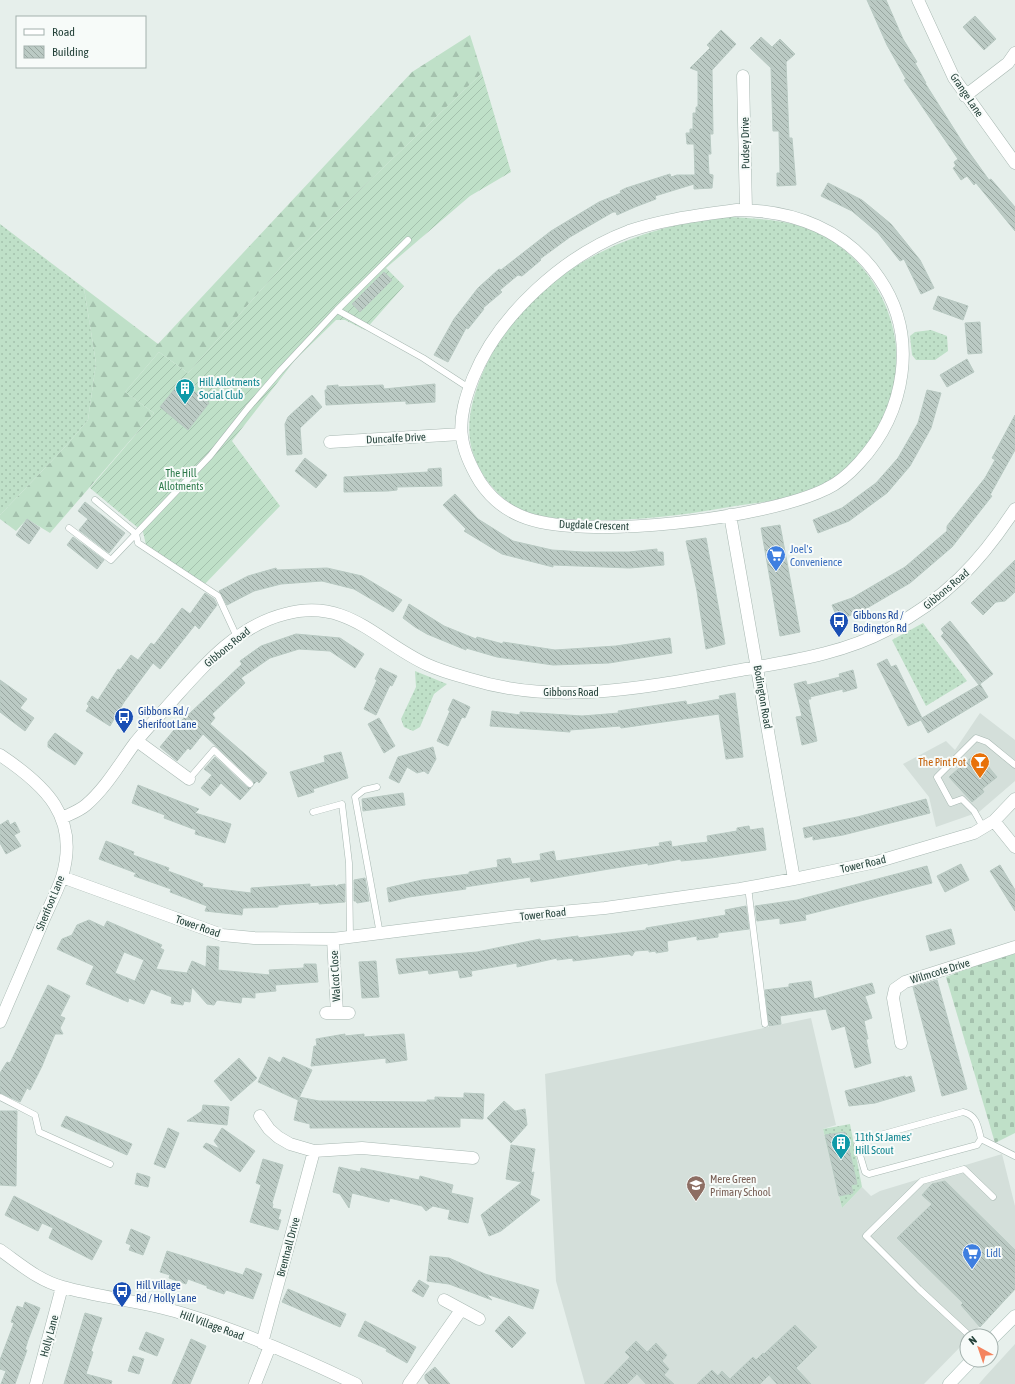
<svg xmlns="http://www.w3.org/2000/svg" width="1015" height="1384" viewBox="0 0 1015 1384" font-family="'Asap Condensed',sans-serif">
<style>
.built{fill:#d4dfda}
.grass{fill:url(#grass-dots)}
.forest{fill:url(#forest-firs)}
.cemetery{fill:url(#cemetery-stones)}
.garden{fill:url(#garden-furrows)}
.building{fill:url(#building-back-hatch);stroke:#b8c9c2;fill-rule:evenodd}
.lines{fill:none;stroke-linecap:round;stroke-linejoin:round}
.service-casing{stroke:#a8b8b2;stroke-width:7}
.minor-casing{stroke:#a8b8b2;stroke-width:13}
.secondary-casing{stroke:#a4bbb3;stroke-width:13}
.service{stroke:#fff;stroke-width:6}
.minor{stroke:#fff;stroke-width:12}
.secondary{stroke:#fff;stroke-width:12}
.labels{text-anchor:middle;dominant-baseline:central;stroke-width:4;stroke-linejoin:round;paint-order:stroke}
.street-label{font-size:11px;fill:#24423a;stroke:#f7fbf9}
.culture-label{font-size:11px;fill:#0d838f;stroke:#f7fbf9;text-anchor:start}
.park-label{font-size:11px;fill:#2d7a4b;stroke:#f7fbf9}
.shop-label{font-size:11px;fill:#366cbe;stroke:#f7fbf9;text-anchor:start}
.transit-label{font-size:11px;fill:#164399;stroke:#f7fbf9;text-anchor:start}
.food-label{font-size:11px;fill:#c56008;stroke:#f7fbf9;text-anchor:end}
.education-label{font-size:11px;fill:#785e54;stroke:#f7fbf9;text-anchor:start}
</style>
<defs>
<pattern id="grass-dots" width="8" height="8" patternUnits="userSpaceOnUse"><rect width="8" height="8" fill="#bfe0c8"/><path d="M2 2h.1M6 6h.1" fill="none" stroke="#a4c1ad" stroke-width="1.8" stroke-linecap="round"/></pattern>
<pattern id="forest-firs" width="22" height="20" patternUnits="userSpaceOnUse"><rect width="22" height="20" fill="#bfe0c8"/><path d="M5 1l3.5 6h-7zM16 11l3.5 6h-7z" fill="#a4c1ad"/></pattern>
<pattern id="cemetery-stones" width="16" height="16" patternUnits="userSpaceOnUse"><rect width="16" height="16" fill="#bfe0c8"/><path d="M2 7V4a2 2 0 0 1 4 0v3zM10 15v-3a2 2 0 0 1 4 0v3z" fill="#a4c1ad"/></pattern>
<pattern id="garden-furrows" width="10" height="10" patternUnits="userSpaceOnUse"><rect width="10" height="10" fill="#bfe0c8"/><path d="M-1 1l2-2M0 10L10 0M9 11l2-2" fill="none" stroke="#a4c1ad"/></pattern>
<pattern id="building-back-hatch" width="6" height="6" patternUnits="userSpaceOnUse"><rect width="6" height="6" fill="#bbcac4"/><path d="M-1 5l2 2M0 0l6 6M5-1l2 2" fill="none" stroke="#98a6a0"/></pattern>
</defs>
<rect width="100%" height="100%" fill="#e6efeb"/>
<!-- built -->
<path class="built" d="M980,713L1015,740V781L979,812L936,827L929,797L903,764L946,741L955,750Z
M811,1018L836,1125L823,1129L842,1208L862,1187L871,1196L880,1191L1002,1154L1015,1206V1290L970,1336H967V1340L924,1384H585L556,1281L545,1074Z
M1015,1344V1384H979L984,1378Z"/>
<!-- grass -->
<path class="grass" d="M731,217C762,219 796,220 823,235C871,262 902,318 896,373C895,381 896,389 893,397C891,404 887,411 883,418C875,435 864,453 850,466C835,478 817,489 798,494C778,501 756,503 735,506C686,515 638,521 588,520C567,519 545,519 524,511C502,502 482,479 474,456C465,432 470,406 479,382C518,278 626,225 731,217Z
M0,224L84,288L96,363L88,420L65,447L0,515Z
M931,330L947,336L948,351L935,360H916L912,355L910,336L915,332Z
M923,623L967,681L926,706L892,640Z
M415,671L447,684L434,694L420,727L413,731L404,727L401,719L416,687Z
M850,1124L862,1187L842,1208L823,1129Z"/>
<!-- forest -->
<path class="forest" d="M470,35L482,73L291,256L188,373L159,352L125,392L154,413L50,533L27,519L16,531L0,519V515L65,447L88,420L96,363L84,288L158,344L412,72Z"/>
<!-- cemetery -->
<path class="cemetery" d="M1015,950V1133L995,1143L946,977Z"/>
<!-- garden -->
<path class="garden" d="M482,73L511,172L470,196L386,268L404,286L365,330L345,320H336L295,360L232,441L280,506L202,587L146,545L143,532L90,488L154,413L125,392L159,352L188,373L291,256Z"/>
<!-- building -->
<path class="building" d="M867,0H886L903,39L917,62L915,63L926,83H925L966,148L989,180L991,179L1015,207V231L976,183L974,185L967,176L961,180L953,168L956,166L954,162L958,159L904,80L906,79L887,45Z
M975,16L996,39L984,50L963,27Z
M721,30L736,44L712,70L713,134H710L711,154H708L709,174L713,175V177L712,188L694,189V184L655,196L656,199L635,207L617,215L616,212H613L570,237L540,259L541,260L522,276L518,275L500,290L502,292L483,308L484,309L468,329L466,328L448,362L434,355L454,319L478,288L499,269L501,270L551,231L599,202L621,193L620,191L626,188L670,174L671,177L677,175H695L694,144H687L686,133H690V129H693V113H696V107H698V71L690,68L710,48L707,45Z
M761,37L772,47L780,39L795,54L786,62L789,138H792L796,185L777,186V173H780L779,131H773L771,68L750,48Z
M828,183L862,200L891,224L920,260L934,288L921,294L904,259L900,261L878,233L852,211L821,196Z
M384,272L392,280L360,312L352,304Z
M938,296L968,306L963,320L933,309Z
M980,322L982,353L968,354L965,323Z
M967,359L974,372L947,387L940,375Z
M181,381L209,403L188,430L160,407Z
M435,384V402L406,404V401L326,405L325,390H327V386L338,385V387L383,385L384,389Z
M927,390L941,393L931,428L910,466L887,493L849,521L818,533L813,520L842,508L876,483L898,458L918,423Z
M312,395L322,407L300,428L302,454L287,455L285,424L288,417Z
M1015,415V450L990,495L992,496L952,547L910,583L862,611L838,620L832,605L852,598L905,567L947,531V526L985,478L995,460L992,458Z
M305,458L327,475L316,488L295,471Z
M441,468L442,486L397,487V490L388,491L344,492V477L428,472V469Z
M455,494L478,519L513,541L552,550L583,552H629L657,549V552H663L664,565L630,568L553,565V567L502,554L464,531L466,529L443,505Z
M85,502L125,533L109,553L79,530L88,519L78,511Z
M27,519L40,528L29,544L16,535Z
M780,525L800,632L780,636L761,528Z
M73,537L104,560L97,569L67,545Z
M706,538L725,644L706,649L697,591L686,541Z
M1015,560V592L1005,601L996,602L983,615L971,603Z
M276,568L277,570L327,568L362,576L402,600L393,612L354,589L322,581L281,584L254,591L227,605L219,591L248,576Z
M205,593L214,599L217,605L199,629L195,625L160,669L153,663L124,702L110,726L86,711L89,706L87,704L92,696L98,700L118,669L120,670L131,655L138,660L151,643L154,645L182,608L190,614Z
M409,604L444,626L476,639L477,637L503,644V642L555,650L616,646L670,638L672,653L609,663L553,665L497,657L466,648V650L427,634L415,627L403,618Z
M950,621L993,674L980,684L988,697L928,733L921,720L908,726L877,664L887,659L891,667L896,665L922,718L979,685L941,636L944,633L941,629Z
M296,634L340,638L364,654L355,668L330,651L299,649L270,658L241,678L245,683L212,714L215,718L210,724L267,773L259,783L257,781L254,784L253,781L203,734L190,750L188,748L177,761L160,747L188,713L189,714L242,664L240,661L261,646Z
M380,668L397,676L392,686L390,685L376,715L364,709L377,680L375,679Z
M853,670L857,688L843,692V689L810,697L811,699H808L817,741L802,745L796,717L802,716L794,684L806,681L807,685L840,677L839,674Z
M0,680L27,699L20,708L34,718L25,731L0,712Z
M735,693L743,757L726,759L719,714L621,728L620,726L570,730V732L490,726L492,711L520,715V712L582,716L619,713L618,711L686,701L687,705L703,702L720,699L719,696Z
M453,699L470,707L465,718L462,717L448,746L437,741L450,711L448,710Z
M379,718L395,746L384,753L368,724Z
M55,733L83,753L75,765L48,747V742Z
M433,747L436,759L428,774L424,771L417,773L407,767L399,783L389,778L398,757Z
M341,752L348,778L313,789L314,792L298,797L290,772L325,762L324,756Z
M974,755L979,761L982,759L997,777L982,789L984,792L972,802L949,777Z
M215,757L247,787L251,788L240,800L221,783L210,796L201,788L212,775L204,769Z
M138,785L199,809L195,813L231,824L225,843L195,834L196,830L164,818L165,815L132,803Z
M403,793L405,805L363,811L362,799Z
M926,799L930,813L843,835L813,840V836L805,838L803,828L857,817Z
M8,820L10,825L15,822L20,832L14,835L21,846L6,854L0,843V825Z
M749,826L750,830L763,828L766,850L711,858L681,861V859L648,865V863L615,868L531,882L530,877L465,887L466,889L409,897L389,902L387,888L422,880L469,874V872L498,867L497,860L510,858L512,864L541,860L540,854L554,851L556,861L660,846L659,843L671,841L672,847L691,844L708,842L707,836L737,831V828Z
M106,841L134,852L133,855L169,868L168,871L203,884L202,887L251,893V888L310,884V887L335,885L336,887L338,885L345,884V902L319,904V902L278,905V907L243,908L242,915L205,911L207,906L170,892L171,889L134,876L136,873L99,859Z
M961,864L969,880L945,892L937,876Z
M1000,865L1015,890V911L990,871Z
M927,866L932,883L805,915L806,920L780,924V918L757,921L755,906L797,900Z
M365,878L369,901L357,903L356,901H354V880Z
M746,906L749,929L718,933V937L697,940V936L667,941L668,951L656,953V951L649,952V950L635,951L632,956L629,954L573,961V958L557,960V958L517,967V963L471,971L472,976L460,978L458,970L429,974L428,970L399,974L396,959L477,952L540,939L541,941L578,936V938L646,930V928L726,915L725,910Z
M89,920L104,927L107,921L162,945L160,948L164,950L156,969L187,973L192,961L206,967L207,946L219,947L218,970L270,975L269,970L304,968V964H316L318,982L275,985L276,991L255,993V998L242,997L241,1003L217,1000L214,1005L207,1004L192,987L190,1002L184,1001L183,1005L171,1003L172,997L151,989L144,1004L129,998L128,1002L86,984L94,966L57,949L62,939L72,935L77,925ZM124,952L144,960L135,981L115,973Z
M951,929L955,944L930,951L926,936Z
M376,961L379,997L362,998L359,962Z
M937,980L967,1089L942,1096L913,987Z
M811,981L814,999L872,983L875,993L865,996L872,1018L864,1021L868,1039H866L871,1063L855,1068L845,1026L832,1030L826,1009L780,1016L781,1024L769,1026L765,990L789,987V984Z
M48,985L70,996L60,1016L65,1018L60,1028L63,1034H55L42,1066L30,1090L27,1088L20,1102L0,1093V1073L7,1062L10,1063Z
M345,1034V1036L364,1034V1037L404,1034L407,1060L386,1063V1058L311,1066L314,1046H317L316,1039Z
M269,1057L280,1063L283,1057L312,1070L298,1100L258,1082Z
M239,1058L257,1078L231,1101L214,1081Z
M905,1076V1078L911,1076L915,1091L875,1103L849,1106L845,1091Z
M464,1093L484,1094L483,1119L460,1118V1127L310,1128V1124L294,1120L299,1097L319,1101L427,1102V1100H435V1097L464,1098Z
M504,1101L515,1111L525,1109L527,1125L511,1143L487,1118Z
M203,1105L229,1107L227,1125L187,1121L202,1111Z
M0,1111H17L16,1186L0,1185Z
M66,1116L132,1144L127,1155L61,1126Z
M168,1128L179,1133L165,1168L154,1164Z
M222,1128L255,1151L240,1172L203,1147L206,1143L220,1149L214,1141Z
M845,1132L857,1184L851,1185L853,1193L839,1196L825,1135Z
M511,1145L535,1149L531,1173L534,1172L530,1195L540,1200L501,1231L489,1236L481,1215L522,1182L506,1179Z
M263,1159L283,1165L272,1203L273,1204L272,1208L281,1210L278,1219L281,1220L278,1230L250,1222L261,1185L256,1183Z
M339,1167L360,1172L361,1168L419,1180L420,1176L453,1185L451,1193L473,1198L468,1223L448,1219L450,1210L433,1206L426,1211L422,1206L390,1198L389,1202L352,1193L349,1208L340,1194L333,1192Z
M137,1173L150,1177L148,1187L135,1184Z
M945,1181L1015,1250V1289L980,1327L961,1305L963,1303L897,1238L932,1204L922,1195L932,1184Z
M14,1196L102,1241L92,1260L49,1238L53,1228L42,1223L38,1231L5,1215Z
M131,1229L150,1237L143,1255L129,1250L131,1245L126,1243Z
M167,1251L243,1275L246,1268L262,1274L253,1299L226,1290L224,1294L207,1288V1286L188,1279L186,1284L169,1278L170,1275L160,1272Z
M430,1256L449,1258L485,1274L539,1290L533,1309L486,1294L492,1300L449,1284L427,1281Z
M419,1280L429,1286L423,1297L412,1291Z
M288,1289L346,1314L340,1327L282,1302Z
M25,1302L40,1308L28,1340L25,1350H27L15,1384H1L6,1371L0,1369V1360L14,1323L11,1322L17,1306L23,1308Z
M85,1313L102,1318L91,1351L93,1352L86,1374L112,1381L111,1384H64Z
M509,1316L526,1333L512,1348L495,1331Z
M365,1321L416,1347L407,1363L386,1351L387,1349L358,1336Z
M795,1325L817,1347L796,1368L811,1384H777L769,1375L760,1384H697L712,1370L718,1376L722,1371L730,1379L753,1357L756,1360L763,1353L764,1354Z
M146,1332L164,1339L157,1356L139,1349Z
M191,1339L206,1346L190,1384H172Z
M636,1341L647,1352L656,1343L667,1355L662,1361L669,1369L664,1375L674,1384H646L637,1374L627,1384H604L630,1357L625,1352Z
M133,1356L144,1359L139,1374L128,1371Z
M435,1367L450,1384H429L425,1379V1375Z"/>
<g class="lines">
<defs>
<path id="service" d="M337,310L423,358L469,388
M95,500L136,534L138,543L218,596L237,637
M69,528L111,560L210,456L248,408L280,371L337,310L408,240
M189,779L214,750L250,784
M377,787L364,790L355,797L380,934
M313,812L342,804L349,863L350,937
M983,827L974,811L962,799L951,803L937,777L976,738L987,742L1015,765
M748,887L765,1024
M0,1097L35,1115L39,1132L110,1164
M981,1139L977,1145L869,1174L865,1172L857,1145L862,1140L963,1112C977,1115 978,1127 981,1139L1015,1156
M970,1336L919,1289L866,1236L922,1181L964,1169L993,1197"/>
<path id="minor" d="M918,0L954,78L1015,163
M743,76L746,210
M965,96L1008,63L1015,53
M737,210C793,210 847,230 879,278C919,336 906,412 859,463C850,473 839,483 826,489C768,518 581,542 521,516C504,509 490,497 480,482C471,467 464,453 462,437C459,417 466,396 473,378C499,314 565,255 629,231C664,219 701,215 737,210Z
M330,442L461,434
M730,515L794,879
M137,741L189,779
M0,755C45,785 80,817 62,877C57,892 49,907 43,921C29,955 14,989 0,1022
M62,818C70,814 79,811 86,805C106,788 120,763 135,743C146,729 160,715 172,701C204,665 237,626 285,614C348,597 377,642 428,665C441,671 456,675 470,679C560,707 651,686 741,670C790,661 842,654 887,630C945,599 979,564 1015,509
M994,821L1015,847
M62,877L222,935L254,938L333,939L517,916L605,908L740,889L794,879L876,862L974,833L994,821L1015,799
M333,939L337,1013
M326,1013H349
M901,1043L893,998L895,989L905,982L1015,947
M260,1116L269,1129L278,1137L290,1144L314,1151L362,1148L473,1158
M0,1250C20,1264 39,1281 63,1287C102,1298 143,1301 181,1313C241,1331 300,1357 356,1384
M444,1300L479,1319
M262,1343L314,1151
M36,1384L62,1287
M255,1384L270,1346
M409,1384L461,1310"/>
<path id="secondary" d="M991,1340L1015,1316
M949,1384L972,1360"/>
</defs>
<!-- service casing -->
<use href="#service" class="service-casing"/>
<!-- minor casing -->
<use href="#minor" class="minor-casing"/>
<!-- secondary casing -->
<use href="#secondary" class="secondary-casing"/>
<!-- service -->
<use href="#service" class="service"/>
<!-- minor -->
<use href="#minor" class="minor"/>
<!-- secondary -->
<use href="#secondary" class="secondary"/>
</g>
<!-- icons -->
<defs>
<symbol id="building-pin" viewBox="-11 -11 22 30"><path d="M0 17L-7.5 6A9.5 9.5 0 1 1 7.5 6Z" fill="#0f9aa8" stroke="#f7fbf9"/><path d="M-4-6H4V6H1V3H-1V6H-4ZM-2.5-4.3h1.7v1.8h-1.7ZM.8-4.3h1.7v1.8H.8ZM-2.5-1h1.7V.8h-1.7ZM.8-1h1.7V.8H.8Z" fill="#fff"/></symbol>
<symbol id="supermarket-pin" viewBox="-11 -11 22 30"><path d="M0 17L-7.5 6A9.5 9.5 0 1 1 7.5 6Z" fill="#3f7fe0" stroke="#f7fbf9"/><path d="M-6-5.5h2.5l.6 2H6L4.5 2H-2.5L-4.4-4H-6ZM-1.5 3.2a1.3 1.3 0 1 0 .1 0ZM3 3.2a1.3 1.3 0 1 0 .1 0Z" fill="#fff"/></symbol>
<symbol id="bus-pin" viewBox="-11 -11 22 30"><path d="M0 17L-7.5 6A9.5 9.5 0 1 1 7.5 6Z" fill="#1a4fb4" stroke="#f7fbf9"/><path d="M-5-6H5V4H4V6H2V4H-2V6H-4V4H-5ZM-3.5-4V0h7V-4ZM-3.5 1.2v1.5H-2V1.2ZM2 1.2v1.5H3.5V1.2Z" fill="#fff"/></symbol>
<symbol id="bar-pin" viewBox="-11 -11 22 30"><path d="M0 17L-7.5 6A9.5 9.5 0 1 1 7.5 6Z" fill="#e8710a" stroke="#f7fbf9"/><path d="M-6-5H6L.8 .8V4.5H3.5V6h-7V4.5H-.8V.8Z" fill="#fff"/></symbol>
<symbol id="school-pin" viewBox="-11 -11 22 30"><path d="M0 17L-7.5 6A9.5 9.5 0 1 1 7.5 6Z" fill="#8d6e63" stroke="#f7fbf9"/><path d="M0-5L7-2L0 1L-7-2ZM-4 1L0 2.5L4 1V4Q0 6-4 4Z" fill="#fff"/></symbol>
</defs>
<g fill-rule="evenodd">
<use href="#building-pin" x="174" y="377" width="22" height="30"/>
<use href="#supermarket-pin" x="765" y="544" width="22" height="30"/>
<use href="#bus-pin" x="828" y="610" width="22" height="30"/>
<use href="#bus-pin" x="113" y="706" width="22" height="30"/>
<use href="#bar-pin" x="969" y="751" width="22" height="30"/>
<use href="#building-pin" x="830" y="1132" width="22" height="30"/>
<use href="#school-pin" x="685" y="1174" width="22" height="30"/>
<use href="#supermarket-pin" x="961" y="1242" width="22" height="30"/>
<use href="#bus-pin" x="111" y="1280" width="22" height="30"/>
</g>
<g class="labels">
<!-- street labels -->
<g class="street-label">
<text transform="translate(967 95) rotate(56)">Grange Lane</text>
<text transform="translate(745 143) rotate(-91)">Pudsey Drive</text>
<text transform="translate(396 438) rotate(-3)">Duncalfe Drive</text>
<text transform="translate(594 525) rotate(2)">Dugdale Crescent</text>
<text transform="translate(946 589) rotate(-40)">Gibbons Road</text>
<text transform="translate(227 647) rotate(-39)">Gibbons Road</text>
<text x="571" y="692">Gibbons Road</text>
<text transform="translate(763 697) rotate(80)">Bodington Road</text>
<text transform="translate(863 864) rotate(-13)">Tower Road</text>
<text transform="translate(50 903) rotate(-68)">Sherifoot Lane</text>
<text transform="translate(543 914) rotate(-6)">Tower Road</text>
<text transform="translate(198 926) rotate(19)">Tower Road</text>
<text transform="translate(940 971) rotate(-17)">Wilmcote Drive</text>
<text transform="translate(335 976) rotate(-93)">Walcot Close</text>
<text transform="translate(288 1247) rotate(-75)">Brentnall Drive</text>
<text transform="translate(212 1325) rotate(20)">Hill Village Road</text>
<text transform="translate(49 1336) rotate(-75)">Holly Lane</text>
</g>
<!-- culture labels -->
<g class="culture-label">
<text x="199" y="382">Hill Allotments<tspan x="199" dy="13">Social Club</tspan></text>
<text x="855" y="1137">11th St James'<tspan x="855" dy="13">Hill Scout</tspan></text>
</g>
<!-- park labels -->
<g class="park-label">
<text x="181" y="473">The Hill<tspan x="181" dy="13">Allotments</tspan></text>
</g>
<!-- shop labels -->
<g class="shop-label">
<text x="790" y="549">Joel's<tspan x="790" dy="13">Convenience</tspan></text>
<text x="986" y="1253">Lidl</text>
</g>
<!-- transit labels -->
<g class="transit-label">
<text x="853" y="615">Gibbons Rd /<tspan x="853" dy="13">Bodington Rd</tspan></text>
<text x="138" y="711">Gibbons Rd /<tspan x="138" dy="13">Sherifoot Lane</tspan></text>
<text x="136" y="1285">Hill Village<tspan x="136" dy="13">Rd / Holly Lane</tspan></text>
</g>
<!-- food labels -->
<g class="food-label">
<text x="966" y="762">The Pint Pot</text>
</g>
<!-- education labels -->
<g class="education-label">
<text x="710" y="1179">Mere Green<tspan x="710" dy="13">Primary School</tspan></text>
</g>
</g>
<!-- legend -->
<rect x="16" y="16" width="130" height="52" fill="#f7fbf9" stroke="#a3b1ad"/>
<rect x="24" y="29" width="20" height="6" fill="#ffffff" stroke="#a3b1ad"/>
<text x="52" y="36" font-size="12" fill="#24423a">Road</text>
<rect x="24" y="46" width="20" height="12" fill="url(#building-back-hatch)" stroke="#a3b1ad"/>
<text x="52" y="56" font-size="12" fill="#24423a">Building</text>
<!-- north arrow -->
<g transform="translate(979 1348) rotate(320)"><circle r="19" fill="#f7fbf9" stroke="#a3b1ad"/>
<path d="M0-3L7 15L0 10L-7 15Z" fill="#f4845f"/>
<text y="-6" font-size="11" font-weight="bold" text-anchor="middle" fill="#24423a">N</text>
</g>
</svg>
